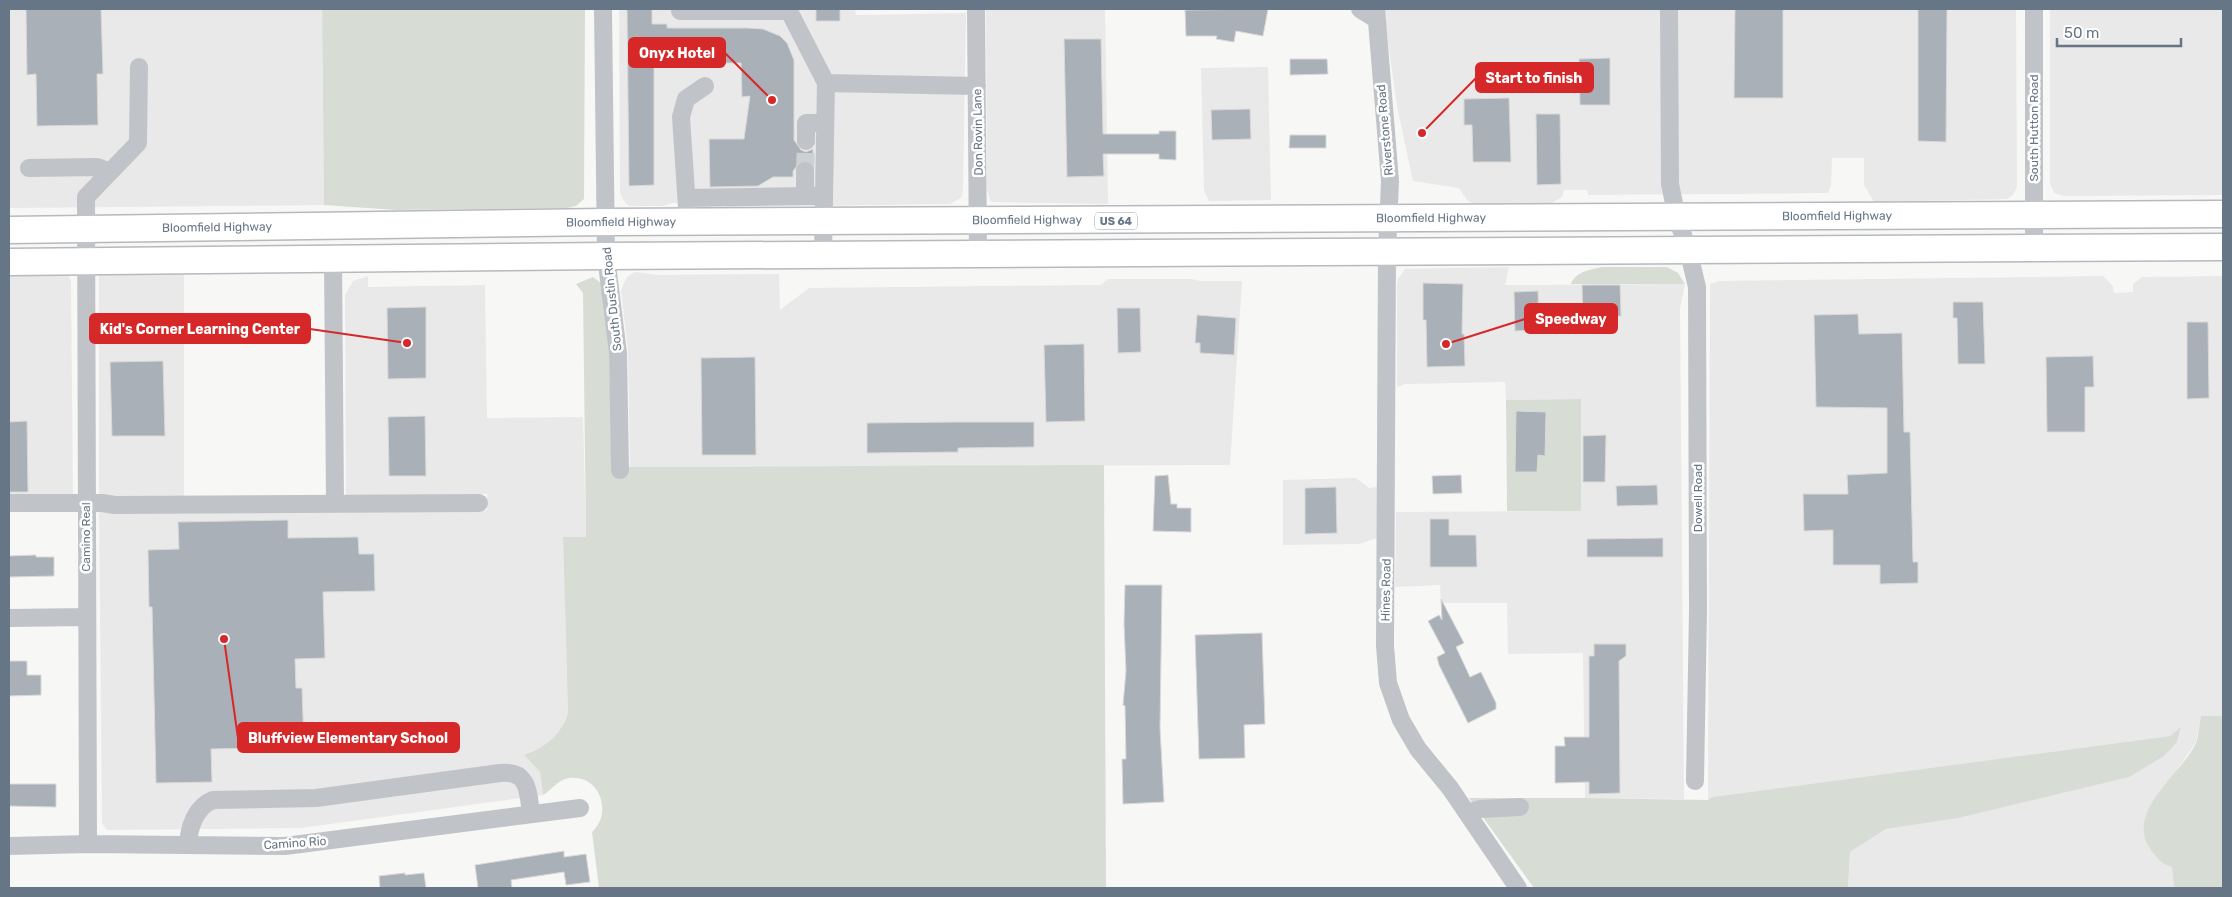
<svg xmlns="http://www.w3.org/2000/svg" width="2232" height="897" viewBox="0 0 2232 897" font-family="Rubik,sans-serif">
<style>
.built{fill:#e8e9e8}
.green{fill:#d7ddd4}
.building{fill:#a9b0b7;stroke:#d9d9d7}
.lines{fill:none;stroke-linecap:round;stroke-linejoin:round}
.minor-tunnel{stroke:#ccd1d4;stroke-width:18;stroke-dasharray:18 9;stroke-linecap:butt}
.highway-casing{stroke:#b6b9bd;stroke-width:29}
.minor{stroke:#c0c4c9;stroke-width:18}
.highway{stroke:#fff;stroke-width:26}
.labels{text-anchor:middle;dominant-baseline:central;stroke-width:5;stroke-linejoin:round;paint-order:stroke}
.shield{fill:#fff;stroke:#949faa;stroke-width:1}
.shield-label{font-size:11px;font-weight:bold;fill:#667686}
.street-label{font-size:12px;fill:#667686;stroke:#fff}
.leader{fill:none;stroke:#d62828;stroke-width:2}
.callout-dot{fill:#d62828;stroke:#fff;stroke-width:2}
.callout{fill:#d62828;stroke:#d62828;stroke-width:2}
.callout-label{font-size:14px;text-anchor:middle;font-weight:bold;fill:#fff}
</style>
<rect width="100%" height="100%" fill="#f7f8f5"/>
<!-- built -->
<path class="built" d="M9,9H322L324,205L9,208Z
M619,9H855L856,15L966,13L963,190L961,198L950,204L726,207V203H673L663,206H629L623,200L620,192Z
M986,9H1105L1108,204L991,202L987,190Z
M1385,9H2016L2017,187L2013,195L2007,199L1874,202L1864,185V158H1832L1831,185L1828,193L1588,195L1587,190H1564L1562,197L1552,203L1474,204L1467,200L1459,188L1413,181L1397,106L1385,21Z
M2050,9H2223V195L2064,196L2054,193L2050,183Z
M1268,67L1271,200L1209,201L1204,190L1201,68Z
M1509,267L1505,285L1685,284L1680,309L1684,799L1585,798L1583,653L1508,654L1507,603H1441L1440,585L1395,587L1396,512L1581,511V399L1506,400L1505,382L1405,384L1397,387V287L1398,279L1405,269Z
M635,272L658,275L779,274L780,310L809,288L1101,285L1108,279H1191L1200,281H1242L1230,465L630,467L628,351L621,290L627,277Z
M9,275H68L71,281L73,509L9,510Z
M99,275H184V496L99,497Z
M368,276V287L485,285L487,418L583,417L586,537L563,538L568,712L559,734L549,743L524,755L540,772L543,795L301,828L107,830L102,823L99,512L487,510V494L346,496L345,295L353,281Z
M2103,276L2113,286L2114,293L2133,292V284L2142,277L2223,276V716H2201L2196,742L2177,770L2172,866L2174,888H1848L1850,852L1886,829L1958,817L2177,742L2181,728L2170,736L1712,797L1708,800L1710,284L1719,281Z
M1356,478L1369,488L1377,487V538L1359,544L1283,545V480Z"/>
<!-- green -->
<path class="green" d="M322,9H585L584,199L576,206L567,208L396,210L324,205Z
M1602,267H1667L1678,273L1685,284H1571C1576,271 1590,270 1602,267Z
M593,277L601,283L609,347L612,470L630,467L1104,465L1106,888H599L592,832C613,813 600,774 569,778C557,780 552,790 543,795L540,772L524,755C547,746 561,736 568,712L563,537H586L583,293L576,284Z
M1581,399V511H1507L1506,400Z
M2201,716H2223V888H2174L2172,867C2161,864 2159,860 2152,851C2122,813 2182,774 2196,743C2199,735 2199,724 2201,716Z
M2181,727L2177,742L2164,756L2129,777L1958,818L1886,829L1850,852L1848,888H1534L1469,798H1585L1708,800L1712,797L2170,736Z"/>
<!-- building -->
<path class="building" d="M26,9H101L103,74H97L98,125L37,126L36,74L27,75Z
M627,9H652V24H667V28H747L763,29L780,36L787,43L794,60V140L801,150L806,152L813,149V164L805,160L800,162L793,171V177H773L758,186L710,187L709,139H744L750,96L742,97L741,63H654V185L629,186Z
M816,9H840V21H816Z
M1268,9L1263,36L1236,31L1234,42L1216,39L1217,36H1186L1185,10Z
M1735,9H1783V98H1734Z
M1918,9H1947L1946,142L1918,141Z
M1064,39H1101L1103,134H1159V131H1176V160L1159,159V154H1103L1104,176L1067,177Z
M1610,58V105H1580L1579,59Z
M1290,59H1327L1328,74L1290,75Z
M1509,98L1511,162H1473L1472,125H1464V99Z
M1250,109L1251,139L1212,140L1211,110Z
M1536,114H1560L1561,184L1537,185Z
M1290,135H1326V148H1289Z
M1423,283L1463,284L1462,334H1464L1465,366L1427,367L1426,320H1423Z
M1582,285H1620L1621,316H1606V323H1583Z
M1538,291L1539,330L1515,331L1514,292Z
M1953,302H1983L1985,364H1958L1957,318H1953Z
M426,307V378L388,379L387,308Z
M1117,308H1140L1141,352L1118,353Z
M1858,314L1859,334L1902,333L1904,432H1910L1913,562H1918V583L1880,584V565H1833V530L1804,531L1803,494H1848L1847,475L1887,473V408L1816,407L1814,315Z
M1197,315L1236,318L1234,355L1200,353V343H1195Z
M2187,322H2208L2209,398L2187,399Z
M1084,344L1085,421L1046,422L1044,345Z
M2093,356L2094,387H2085V432H2047L2046,357Z
M755,357L756,455H702L701,358Z
M163,361L165,436H112L110,362Z
M1516,411L1546,412L1545,456L1538,455L1537,472H1515Z
M425,416L426,476H389L388,417Z
M27,421L28,492H9V422Z
M958,422H1034V447L958,448V452L867,453V423Z
M1606,435L1605,482H1583V436Z
M1168,475L1171,504H1177V508H1191V532L1153,531L1155,476Z
M1461,475L1462,493L1433,494L1432,476Z
M1657,485L1658,505L1617,506L1616,486Z
M1336,487L1337,533L1305,534V488Z
M1430,519H1449V535H1476L1477,567H1430Z
M288,520V538L358,537L359,554H374L375,591L323,592L325,658L295,659L296,688H302L304,747L211,749L212,782L156,783L152,607H149L148,550L179,549L178,522Z
M1663,538V557H1587V539Z
M36,555V557H54V576L9,577V556Z
M1125,585H1162L1160,728L1164,802L1123,804L1122,759H1126L1125,706L1123,705L1126,671L1124,624Z
M1441,599L1464,643L1456,647L1470,677L1481,672L1496,703V709L1468,723L1439,665L1437,657L1445,653L1428,621L1439,615L1442,620Z
M1262,633L1265,724L1244,725L1245,758L1199,759L1195,635Z
M1594,644H1626V656L1619,661L1620,793L1589,794V782L1555,783V746H1565L1564,737H1589V656H1594Z
M9,661H27V675H41V695L9,696Z
M9,784H56V807L9,806Z
M564,851V857L586,854L590,882L566,885L564,872L511,880L512,888H478L475,865Z
M405,873V875L424,873L426,888H380L379,876Z"/>
<g class="lines">
<!-- minor-tunnel -->
<path class="minor-tunnel" d="M805,171L806,141"/>
<defs>
<g id="highway">
<path id="s1" d="M9,230L606,222L2223,214"/>
<path d="M9,262L606,256L2223,247"/>
</g>
</defs>
<!-- highway casing -->
<use href="#highway" class="highway-casing"/>
<!-- minor -->
<path class="minor" d="M603,9L606,256L618,353L620,470
M680,9V11H789L826,83L823,255
M976,9L978,255
M1360,9L1376,19
M1376,9L1390,181L1387,251L1385,646L1388,683L1401,720L1418,749L1450,788L1518,888
M1669,9L1670,184L1677,218L1688,249L1697,287L1698,610L1695,781
M826,83L977,86
M806,141V123H825
M29,168L97,167L110,172
M805,171V196H816
M687,198L805,196
M688,222L681,117L686,99L705,86
M2034,247V9
M333,259L335,503
M9,503H102L115,505L479,503
M9,618L86,617
M1467,813L1480,809L1520,807
M88,844L86,197L138,143L139,67
M188,845C189,828 195,807 213,800L316,798L500,773C529,770 528,792 531,814
M9,846L88,844L285,846L580,808"/>
<!-- highway -->
<use href="#highway" class="highway"/>
</g>
<g class="labels">
<!-- shield labels -->
<rect class="shield" x="1095" y="212.5" width="42" height="17" rx="4"/>
<g class="shield-label">
<text x="1116" y="221">US 64</text>
</g>
<!-- street labels -->
<g class="street-label">
<text transform="translate(2034 128) rotate(-90)">South Hutton Road</text>
<text transform="translate(1385 130) rotate(-95)">Riverstone Road</text>
<text transform="translate(978 132) rotate(-91)">Don Rovin Lane</text>
<text stroke="none"><textPath href="#s1" startOffset="1828">Bloomfield Highway</textPath></text>
<text stroke="none"><textPath href="#s1" startOffset="1422">Bloomfield Highway</textPath></text>
<text stroke="none"><textPath href="#s1" startOffset="1018">Bloomfield Highway</textPath></text>
<text stroke="none"><textPath href="#s1" startOffset="612">Bloomfield Highway</textPath></text>
<text stroke="none"><textPath href="#s1" startOffset="208">Bloomfield Highway</textPath></text>
<text transform="translate(612 299) rotate(-96)">South Dustin Road</text>
<text transform="translate(1698 498) rotate(-90)">Dowell Road</text>
<text transform="translate(86 537) rotate(-90)">Camino Real</text>
<text transform="translate(1386 590) rotate(-89)">Hines Road</text>
<text transform="translate(295 843) rotate(-4)">Camino Rio</text>
</g>
</g>
<!-- callouts -->
<path class="leader" d="M772 100L725 53M1422 133L1476 78M1446 344L1525 319M407 343L310 329M224 639L238 738"/>
<g class="callout-dot">
<circle cx="772" cy="100" r="5"/>
<circle cx="1422" cy="133" r="5"/>
<circle cx="1446" cy="344" r="5"/>
<circle cx="407" cy="343" r="5"/>
<circle cx="224" cy="639" r="5"/>
</g>
<g class="callout">
<rect x="629" y="38" width="96" height="29" rx="5"/>
<rect x="1476" y="63" width="117" height="29" rx="5"/>
<rect x="1525" y="304" width="92" height="29" rx="5"/>
<rect x="90" y="314" width="220" height="29" rx="5"/>
<rect x="238" y="723" width="221" height="29" rx="5"/>
</g>
<g class="callout-label">
<text x="677" y="58">Onyx Hotel</text>
<text x="1534" y="83">Start to finish</text>
<text x="1571" y="324">Speedway</text>
<text x="200" y="334">Kid's Corner Learning Center</text>
<text x="348" y="743">Bluffview Elementary School</text>
</g>
<!-- border -->
<rect width="2232" height="897" fill="none" stroke="#667686" stroke-width="20"/>
<!-- scale -->
<path d="M2057 38v8h124v-8" fill="none" stroke="#667686" stroke-width="2.5"/>
<text x="2064" y="38" font-size="15" fill="#667686" stroke="#ffffff" stroke-width="4" paint-order="stroke">50 m</text>
</svg>
